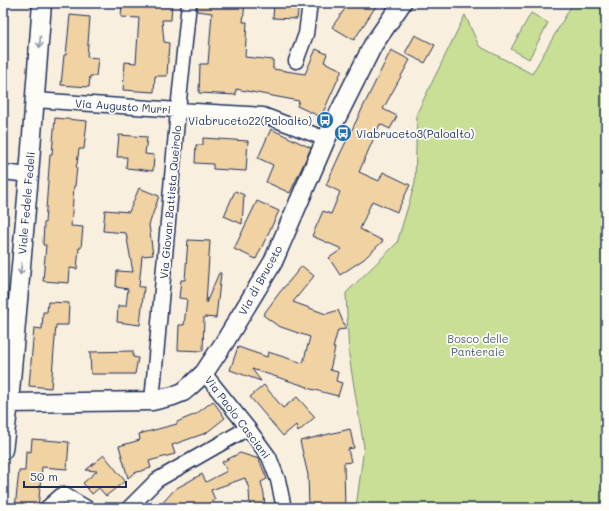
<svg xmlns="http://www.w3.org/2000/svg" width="609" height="511" font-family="Mali,sans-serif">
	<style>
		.green { fill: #c9df95; stroke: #72877a }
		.building { fill: #f1d2a3; stroke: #1b2f5e }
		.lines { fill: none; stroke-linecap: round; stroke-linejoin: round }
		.minor-casing { stroke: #1b2f5e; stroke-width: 17 }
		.major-casing { stroke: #1b2f5e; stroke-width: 21 }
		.minor { stroke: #fdfcf7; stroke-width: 14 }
		.major { stroke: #fdfcf7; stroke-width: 18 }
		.oneway { stroke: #8c96aa }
		.labels { text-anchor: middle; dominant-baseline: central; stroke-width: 3.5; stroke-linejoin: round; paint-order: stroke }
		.street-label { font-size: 11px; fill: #1b2f5e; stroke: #fdfcf7 }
		.poi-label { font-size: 11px; fill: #1b2f5e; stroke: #fdfcf7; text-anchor: end }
		.park-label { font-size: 11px; fill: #465b6c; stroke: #fdfcf7 }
	</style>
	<rect width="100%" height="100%" fill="#f9efde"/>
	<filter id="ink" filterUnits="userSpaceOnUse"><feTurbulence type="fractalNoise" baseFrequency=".025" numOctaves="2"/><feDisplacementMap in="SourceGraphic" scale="8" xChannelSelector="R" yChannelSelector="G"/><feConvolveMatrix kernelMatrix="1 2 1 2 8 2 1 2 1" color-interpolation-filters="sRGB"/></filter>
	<g filter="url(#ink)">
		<!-- green -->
		<path class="green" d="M573,3h33v505h-250l8,-61 -15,-91 -3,-63 51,-50 18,-60 2,-70 48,-98 14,31 53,28z
			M531,13l17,10 -19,36 -18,-10z"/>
		<!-- building -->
		<path class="building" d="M122,3h50l-1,17h-9l2,22 5,1 -2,33h-12l-1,16 -31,-2 2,-28 11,1 3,-45 -18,-1z
			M197,3h48l-2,19h4l-2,35 28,3v9l32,5 11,-25 11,5 -3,8 18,8 -21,47 -24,-11 2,-5 -63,-12v6l-37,-2 1,-29h8l4,-51 -15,-2z
			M274,3h25l-2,16 -24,-1z
			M349,3h29l-24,37 -22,-13z
			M70,15l20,2 -3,40 11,1 -2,18h-6l-1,11 -28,-2 3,-30h2z
			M415,35l20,10 -10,18 -20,-10z
			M391,50l19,10 -27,49 14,7 -7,13 -10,-5 -21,48 20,9 4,-9 27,13 -13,27 -25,-11 -12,28 23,12 -19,18 -24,16 -11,-17 13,-9 -30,-13 11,-25 8,3 9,-22 -14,-7 15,-33z
			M55,118l32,3 -3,28h-5l-2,15 -1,2 1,1 -2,19h-1l-3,40 12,1 -2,21h-2l-2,21 -7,-1 -1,15 -26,-2 3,-36h-3l1,-22h1l5,-69h2z
			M271,129l40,19 -21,45 -24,-11 7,-17 -15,-7z
			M119,135l28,2 -2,17 9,1 -1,16 -27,-3 1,-11h-10z
			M203,138l45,3 -2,30 -33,-2v-5l-18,-1 1,-18h7z
			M139,188l20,8 -10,29 4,30 -11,1 -3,31h5l-4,38 -23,-3 1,-16h8l2,-17 -12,-2 1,-16 16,1 -7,-39 -23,-2 2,-21 24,2z
			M235,191l9,4 -2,29 -18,-8z
			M257,201l22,10 -23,48 -22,-10z
			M188,240l22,1 -4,62 13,-30h2l-5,45 -12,-1 -1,34 -25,-1 1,-25h5l3,-26 -8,-1 2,-18h4z
			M302,266l12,10 -21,26 33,12 12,-4 8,19 -8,1 -5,18h2l-5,22 8,2 -2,9 6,2 -4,13 -31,-8 1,-1 -56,-18 9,12 -31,-11 8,-23 29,10 1,-5 35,11 7,-26 -32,-11 -15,-11 17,-23z
			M48,302l21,1 -1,22h-12l-5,63 -22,-2 5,-58 8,1 1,-17h4z
			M133,351v6l5,1 -3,16h-44l-1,-22z
			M264,385l19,23 14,-11 18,20 -17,15 -2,-7 -13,11 -33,-39z
			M213,401l12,17 -19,15 -34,12 3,9 -26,7 2,7 -17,5 -6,5 -9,-32 21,-6 -1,-6 38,-10v-2l19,-8z
			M350,429l4,19 -6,1 3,13 -7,1 1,45h-36l-1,-33 -8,-34z
			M32,439l37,3 -2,27 -25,-2 -4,41h-23l4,-37h6l1,-20 5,1z
			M240,453l19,6 8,20 -6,3 3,12 1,14h-15l-1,-19 -4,-11 -34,12 4,10 -15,8h-42l17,-19 27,-15 4,8 21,-11 -5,-9z
			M104,455l21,26 -19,15 -7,-8 -7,6 -9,-11 14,-12 -11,-1z"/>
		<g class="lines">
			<defs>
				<path id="minor" d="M296,61l10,-27 4,-31
					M35,100l143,10 85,5 63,24
					M3,172l26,3
					M204,373l44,55 21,29 9,23 6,28
					M152,401l26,-291 11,-107
					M47,508l16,-14 24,14
					M129,508l28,-28 91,-52"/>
				<path id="major" d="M9,403l143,-2 21,-5 10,-4 6,-5 15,-14 20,-30 49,-81 53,-123 47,-94 29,-42
					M3,450l6,-47 20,-228 13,-172"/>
			</defs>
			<!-- minor casing -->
			<use href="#minor" class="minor-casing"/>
			<!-- major casing -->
			<use href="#major" class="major-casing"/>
			<!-- minor -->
			<use href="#minor" class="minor"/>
			<!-- major -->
			<use href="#major" class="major"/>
		</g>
		<!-- one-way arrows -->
		<defs><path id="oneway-shaft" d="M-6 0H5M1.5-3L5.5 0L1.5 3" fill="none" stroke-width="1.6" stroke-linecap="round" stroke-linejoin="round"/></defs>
		<g class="oneway">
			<use href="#oneway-shaft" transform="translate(40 42) rotate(94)"/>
			<use href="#oneway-shaft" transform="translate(21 269) rotate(95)"/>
		</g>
	</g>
	<!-- icons -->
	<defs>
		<symbol id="bus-disc" viewBox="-11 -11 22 22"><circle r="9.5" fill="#1f6fb2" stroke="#fdfcf7"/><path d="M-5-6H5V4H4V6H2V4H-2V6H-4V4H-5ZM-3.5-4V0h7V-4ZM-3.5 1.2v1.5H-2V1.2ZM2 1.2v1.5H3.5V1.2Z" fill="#fff"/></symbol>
	</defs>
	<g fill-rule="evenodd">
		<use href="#bus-disc" x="315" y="110" width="20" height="20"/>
		<use href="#bus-disc" x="333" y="123" width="20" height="20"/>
	</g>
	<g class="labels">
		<!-- street labels -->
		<g class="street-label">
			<text transform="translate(123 106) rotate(4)">Via Augusto Murri</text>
			<text transform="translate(170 202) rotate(-85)">Via Giovan Battista Queirolo</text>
			<text transform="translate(26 203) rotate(-85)">Viale Fedele Fedeli</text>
			<text transform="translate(260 280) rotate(-61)">Via di Bruceto</text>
			<text transform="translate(238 417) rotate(53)">Via Paolo Casciani</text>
		</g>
		<!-- poi labels -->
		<g class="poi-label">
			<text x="312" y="120">Viabruceto22(Paloalto)</text>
			<text x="356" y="133" text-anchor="start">Viabruceto3(Paloalto)</text>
		</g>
		<!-- park labels -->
		<g class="park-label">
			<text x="478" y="338">Bosco delle<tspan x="478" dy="13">Panteraie</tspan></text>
		</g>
	</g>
	<!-- margin -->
	<rect width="609" height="511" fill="none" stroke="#fdfcf7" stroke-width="16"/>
	<rect x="8" y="8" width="593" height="495" fill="none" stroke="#1b2f5e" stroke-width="1.5" filter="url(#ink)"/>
	<!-- scale -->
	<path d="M24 481v6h102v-6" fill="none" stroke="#1b2f5e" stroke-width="2"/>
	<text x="30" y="481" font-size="12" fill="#1b2f5e" stroke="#fdfcf7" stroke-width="3" paint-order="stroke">50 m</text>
</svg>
